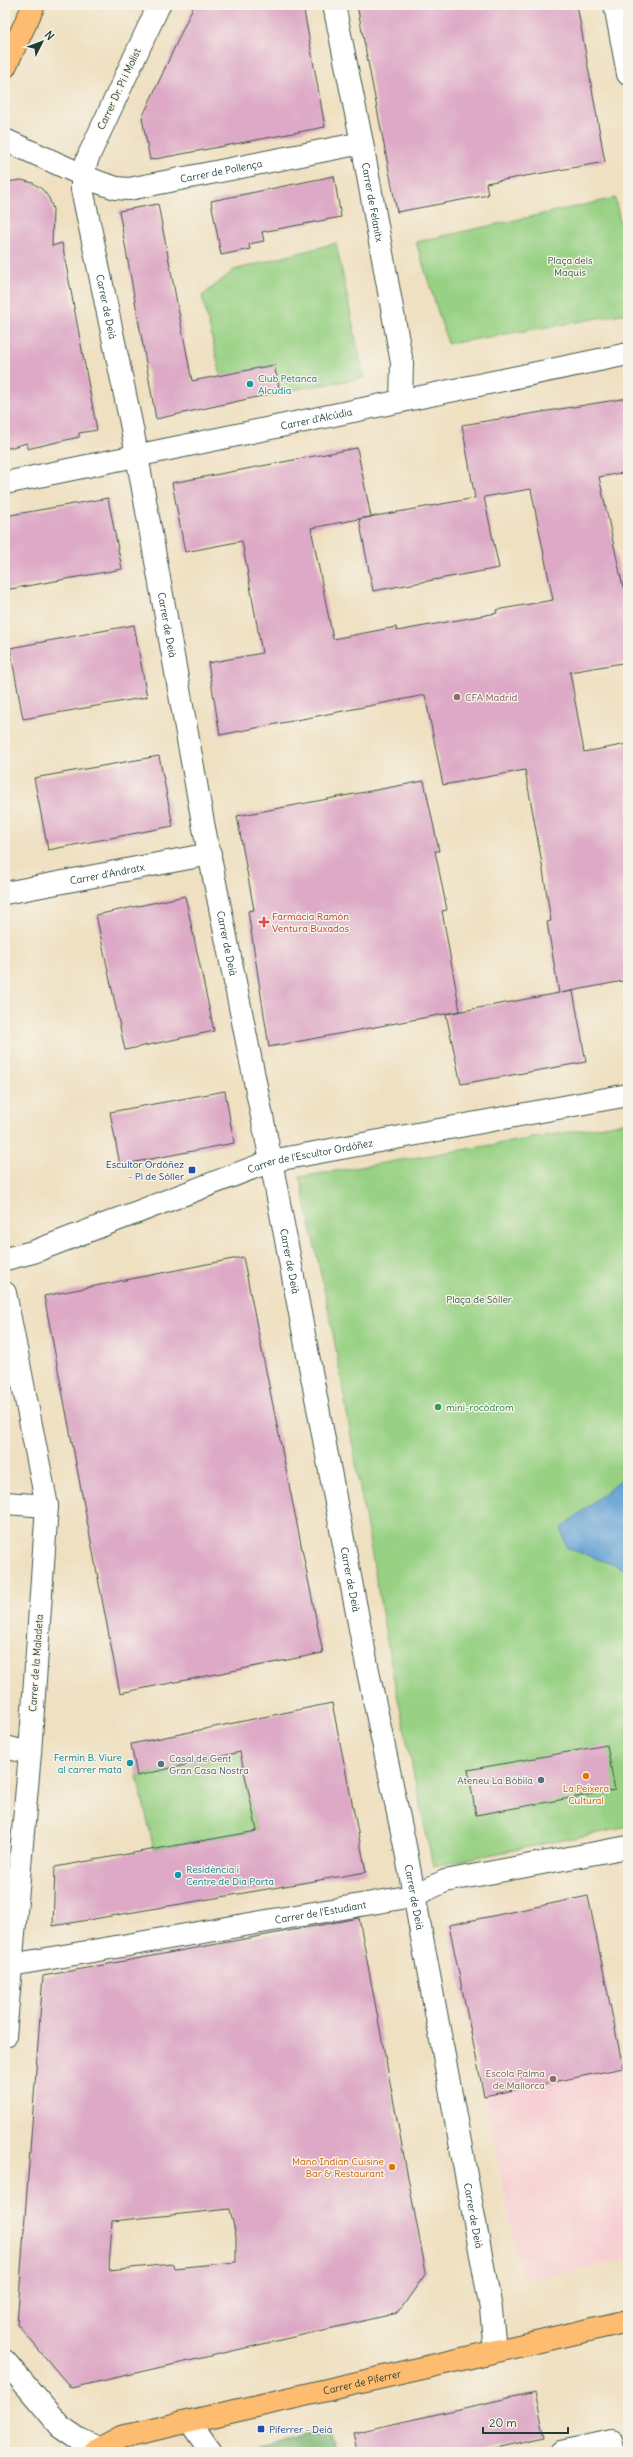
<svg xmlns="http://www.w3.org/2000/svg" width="633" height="2457" font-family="Delius,sans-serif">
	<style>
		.built { fill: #f7cfd3 }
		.green { fill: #98d184; stroke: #5c875c }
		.forest { fill: #7ab372; stroke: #4c7853 }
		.water { fill: #64a2d6; stroke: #427085 }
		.building { fill: #dda9c6; fill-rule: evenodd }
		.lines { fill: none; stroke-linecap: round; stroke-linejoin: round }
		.minor-casing { stroke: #3e5549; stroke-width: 24 }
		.major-casing { stroke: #3e5549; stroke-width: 24 }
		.minor { stroke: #fff; stroke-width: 22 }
		.major { stroke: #fdbc70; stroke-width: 22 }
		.culture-dot { fill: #0f9aa8; stroke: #f7f3e8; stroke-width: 1.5 }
		.education-dot { fill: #8d6e63; stroke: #f7f3e8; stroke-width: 1.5 }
		.health-dot { fill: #e0444e; stroke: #f7f3e8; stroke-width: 1.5 }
		.transit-dot { fill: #1a4fb4; stroke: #f7f3e8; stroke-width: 1.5 }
		.leisure-dot { fill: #2e9e5b; stroke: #f7f3e8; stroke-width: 1.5 }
		.service-dot { fill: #5c6f8a; stroke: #f7f3e8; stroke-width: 1.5 }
		.food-dot { fill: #e8710a; stroke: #f7f3e8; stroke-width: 1.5 }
		.labels { text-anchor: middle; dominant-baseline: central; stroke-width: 3; stroke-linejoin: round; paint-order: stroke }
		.street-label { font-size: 10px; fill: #1f3d34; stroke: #f7f3e8 }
		.park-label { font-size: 10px; fill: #375b44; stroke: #f7f3e8 }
		.culture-label { font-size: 10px; fill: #0d838f; stroke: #f7f3e8; text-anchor: start }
		.education-label { font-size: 10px; fill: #785e54; stroke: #f7f3e8; text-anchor: start }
		.health-label { font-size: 10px; fill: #be3a42; stroke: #f7f3e8; text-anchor: start }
		.transit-label { font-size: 10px; fill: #164399; stroke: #f7f3e8; text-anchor: end }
		.leisure-label { font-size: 10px; fill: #27864d; stroke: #f7f3e8; text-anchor: start }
		.service-label { font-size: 10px; fill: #4e5e75; stroke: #f7f3e8; text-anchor: start }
		.food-label { font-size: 10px; fill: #c56008; stroke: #f7f3e8 }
	</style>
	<rect width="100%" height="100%" fill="#f7f3e8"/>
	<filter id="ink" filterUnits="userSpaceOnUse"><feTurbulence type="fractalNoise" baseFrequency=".025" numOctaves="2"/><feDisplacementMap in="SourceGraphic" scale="8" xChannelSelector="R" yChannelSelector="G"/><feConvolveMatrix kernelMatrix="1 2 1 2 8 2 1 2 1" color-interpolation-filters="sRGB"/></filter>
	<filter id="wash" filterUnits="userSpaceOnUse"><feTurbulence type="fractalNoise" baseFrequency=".012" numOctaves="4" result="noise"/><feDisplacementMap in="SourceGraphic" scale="16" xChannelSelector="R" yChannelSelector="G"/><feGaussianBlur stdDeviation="0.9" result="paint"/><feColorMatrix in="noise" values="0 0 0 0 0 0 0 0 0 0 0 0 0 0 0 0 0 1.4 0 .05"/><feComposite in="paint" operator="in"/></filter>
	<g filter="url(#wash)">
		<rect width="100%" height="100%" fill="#efe0c1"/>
		<!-- built -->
		<path class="built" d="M588,1896l40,194v169l-105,21 -74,-355z"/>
		<!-- green -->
		<path class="green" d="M615,198l13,63v52l-180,31 -32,-102z
			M336,243l28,135 -84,14 -6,-27 -53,11 -19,-80 32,-26z
			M628,1122v705l-195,39 -41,-196 -61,-348 -31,-145z
			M240,1752l17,79 -103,18 -17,-73z"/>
		<!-- forest -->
		<path class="forest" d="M329,2429l6,23h-93l-2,-2z"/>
		<!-- water -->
		<path class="water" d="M628,1474v96l-61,-22 -6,-20z"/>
		<g id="blocks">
			<!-- building -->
			<path class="building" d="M194,5h109l22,122 -175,33 -8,-42z
				M357,5h220l28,157 -119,21 2,12 -91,17z
				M334,176l7,41 -79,15 2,9 -15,3 1,5 -29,6 -10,-54z
				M22,180l11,3 9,6 7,9 4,11 -1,37 10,-3 35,187 -18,3v4l-52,12v-6l-22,6v-267z
				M158,204l34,177 82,-16 6,27 -124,27 -37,-208z
				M628,398v74l-29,5 24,110 5,-1v76l-58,10 14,80 44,-8v236l-67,13 12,-2 13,71 -125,22 -15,-70 113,-21 -12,-71 4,-1 -10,-63 -16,-88 -82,15 -18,-90 -205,40 -12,-72 54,-10 -20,-112 -57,11 -13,-69 185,-35 14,69 -12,2 116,-21 -13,-73zM531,489l22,111 -57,10 1,3 -100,18 -1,-4 -63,12 -22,-111 48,-9 14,72 126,-23 -15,-71z
				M108,498l14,71 -117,21v-74z
				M134,625l13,72 -124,22 -13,-71z
				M159,756l14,70 -125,24 -14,-72z
				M424,781l15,70h-4l12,59 -5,1 18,100 -191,36 -21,-136 6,-1 -17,-94z
				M185,896l29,135 -89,19 -29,-135z
				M225,1091l9,52 -114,22 -10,-53z
				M243,1257l80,396 -203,40 -76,-397z
				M332,1703l34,169 -313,54 2,-59 202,-36 -17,-79 -103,24 -6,-32z
				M607,1745l8,45 -139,25 -8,-45z
				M588,1896l35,172 -139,28 -35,-171z
				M359,1918l67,355 -28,40 -327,75 -54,-64 26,-348zM230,2209l6,27v26l-62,6 -1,-4 -64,6 3,-49z
				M535,2392l10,45 -68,15h-120l-4,-19z"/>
		</g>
	</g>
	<g filter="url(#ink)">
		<use href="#blocks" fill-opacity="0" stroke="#3e5549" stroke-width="1"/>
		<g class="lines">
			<defs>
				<g id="minor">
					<path id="s1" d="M159,5l-70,150 -7,19v15l50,239 72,400 67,333 98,515 36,170 86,463 4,41"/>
					<path id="s2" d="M334,5l28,138 40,220 -1,38"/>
					<path d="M615,5l13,69"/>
					<path id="s3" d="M5,140l93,42 18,6 13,1 233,-46"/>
					<path id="s4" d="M5,483l623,-129"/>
					<path id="s5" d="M5,893l205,-39"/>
					<path id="s6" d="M5,1259l28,-7 238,-91 357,-66"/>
					<path d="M5,1293l42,213 -17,247 -25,283"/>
					<path d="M5,1503l42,3"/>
					<path d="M5,1747l25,6"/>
					<path id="s7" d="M5,1966l408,-70 32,-15 183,-34"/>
					<path d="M5,2361l55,65 19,13 19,9"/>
					<path d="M190,2422l21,30"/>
					<path d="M561,2452l50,-11 3,11"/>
				</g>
				<g id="major">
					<path d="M5,67l29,-62"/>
					<path id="s8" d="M93,2452l28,-15 507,-116"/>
				</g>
			</defs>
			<!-- minor casing -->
			<use href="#minor" class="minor-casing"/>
			<!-- major casing -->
			<use href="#major" class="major-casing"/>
			<!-- minor -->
			<use href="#minor" class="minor"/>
			<!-- major -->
			<use href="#major" class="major"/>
		</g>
	</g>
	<!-- markers -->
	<g class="culture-dot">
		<circle cx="250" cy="384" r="4"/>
		<circle cx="130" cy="1763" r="4"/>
		<circle cx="178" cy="1875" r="4"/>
	</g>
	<g class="education-dot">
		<circle cx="457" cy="697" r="4"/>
		<circle cx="553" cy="2079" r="4"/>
	</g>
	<path class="health-dot" d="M262 916h4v4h4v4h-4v4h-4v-4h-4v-4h4z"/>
	<g class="transit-dot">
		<rect x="188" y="1166" width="8" height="8" rx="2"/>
		<rect x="257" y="2425" width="8" height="8" rx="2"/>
	</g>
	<circle class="leisure-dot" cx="438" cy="1407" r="4"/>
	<g class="service-dot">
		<circle cx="161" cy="1764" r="4"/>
		<circle cx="541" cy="1780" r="4"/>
	</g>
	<g class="food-dot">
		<circle cx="586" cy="1776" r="4"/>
		<circle cx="392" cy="2167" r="4"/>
	</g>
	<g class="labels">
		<!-- street labels -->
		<g class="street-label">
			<text transform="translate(119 89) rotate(-65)">Carrer Dr. Pi i Molist</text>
			<text stroke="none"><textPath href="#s3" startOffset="228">Carrer de Pollença</textPath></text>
			<text stroke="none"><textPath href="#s2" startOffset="201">Carrer de Felanitx</textPath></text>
			<text stroke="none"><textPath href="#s1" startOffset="321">Carrer de Deià</textPath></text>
			<text stroke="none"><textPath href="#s4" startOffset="318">Carrer d'Alcúdia</textPath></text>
			<text stroke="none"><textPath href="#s1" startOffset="645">Carrer de Deià</textPath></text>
			<text stroke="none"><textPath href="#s5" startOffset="104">Carrer d'Andratx</textPath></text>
			<text stroke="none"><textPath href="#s1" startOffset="969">Carrer de Deià</textPath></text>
			<text stroke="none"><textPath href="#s6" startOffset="323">Carrer de l'Escultor Ordóñez</textPath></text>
			<text stroke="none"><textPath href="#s1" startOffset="1293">Carrer de Deià</textPath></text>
			<text stroke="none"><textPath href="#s1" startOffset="1617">Carrer de Deià</textPath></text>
			<text transform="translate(36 1663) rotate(-86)">Carrer de la Maladeta</text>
			<text stroke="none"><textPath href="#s1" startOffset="1941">Carrer de Deià</textPath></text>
			<text stroke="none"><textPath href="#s7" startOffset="320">Carrer de l'Estudiant</textPath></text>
			<text stroke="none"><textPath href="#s1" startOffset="2265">Carrer de Deià</textPath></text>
			<text stroke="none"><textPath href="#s8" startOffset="279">Carrer de Piferrer</textPath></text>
		</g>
		<!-- park labels -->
		<g class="park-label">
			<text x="570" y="260">Plaça dels<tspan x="570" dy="12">Maquis</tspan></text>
			<text x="479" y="1299">Plaça de Sóller</text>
		</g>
		<!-- culture labels -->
		<g class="culture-label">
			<text x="258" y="378">Club Petanca<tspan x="258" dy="12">Alcúdia</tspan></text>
			<text x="122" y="1757" text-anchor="end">Fermín B. Viure<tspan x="122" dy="12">al carrer mata</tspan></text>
			<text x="186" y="1869">Residència i<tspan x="186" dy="12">Centre de Dia Porta</tspan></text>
		</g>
		<!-- education labels -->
		<g class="education-label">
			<text x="465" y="697">CFA Madrid</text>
			<text x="545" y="2073" text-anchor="end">Escola Palma<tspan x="545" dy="12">de Mallorca</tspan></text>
		</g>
		<!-- health labels -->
		<g class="health-label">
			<text x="272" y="916">Farmàcia Ramón<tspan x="272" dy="12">Ventura Buxados</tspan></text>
		</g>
		<!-- transit labels -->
		<g class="transit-label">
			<text x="184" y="1164">Escultor Ordóñez<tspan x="184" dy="12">- Pl de Sóller</tspan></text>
			<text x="269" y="2429" text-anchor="start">Piferrer - Deià</text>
		</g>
		<!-- leisure labels -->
		<g class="leisure-label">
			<text x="446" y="1407">mini-rocòdrom</text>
		</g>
		<!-- service labels -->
		<g class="service-label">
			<text x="169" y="1758">Casal de Gent<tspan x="169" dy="12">Gran Casa Nostra</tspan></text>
			<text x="533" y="1780" text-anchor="end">Ateneu La Bòbila</text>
		</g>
		<!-- food labels -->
		<g class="food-label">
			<text x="586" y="1788">La Peixera<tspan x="586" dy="12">Cultural</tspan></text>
			<text x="384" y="2161" text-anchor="end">Mano Indian Cuisine<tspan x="384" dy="12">Bar &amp; Restaurant</tspan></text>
		</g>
	</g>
	<!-- margin -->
	<rect width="633" height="2457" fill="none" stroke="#f7f3e8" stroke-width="20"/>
	<!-- north arrow -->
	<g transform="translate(42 42) rotate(48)" stroke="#f7f3e8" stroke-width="3" paint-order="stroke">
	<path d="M0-3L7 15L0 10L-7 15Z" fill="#1f3d34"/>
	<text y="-6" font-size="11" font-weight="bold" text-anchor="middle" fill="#1f3d34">N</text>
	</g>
	<!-- scale -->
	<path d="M483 2427v6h85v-6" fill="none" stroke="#1f3d34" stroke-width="2"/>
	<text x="489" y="2427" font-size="12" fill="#1f3d34" stroke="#f7f3e8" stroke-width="3" paint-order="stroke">20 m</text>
</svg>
